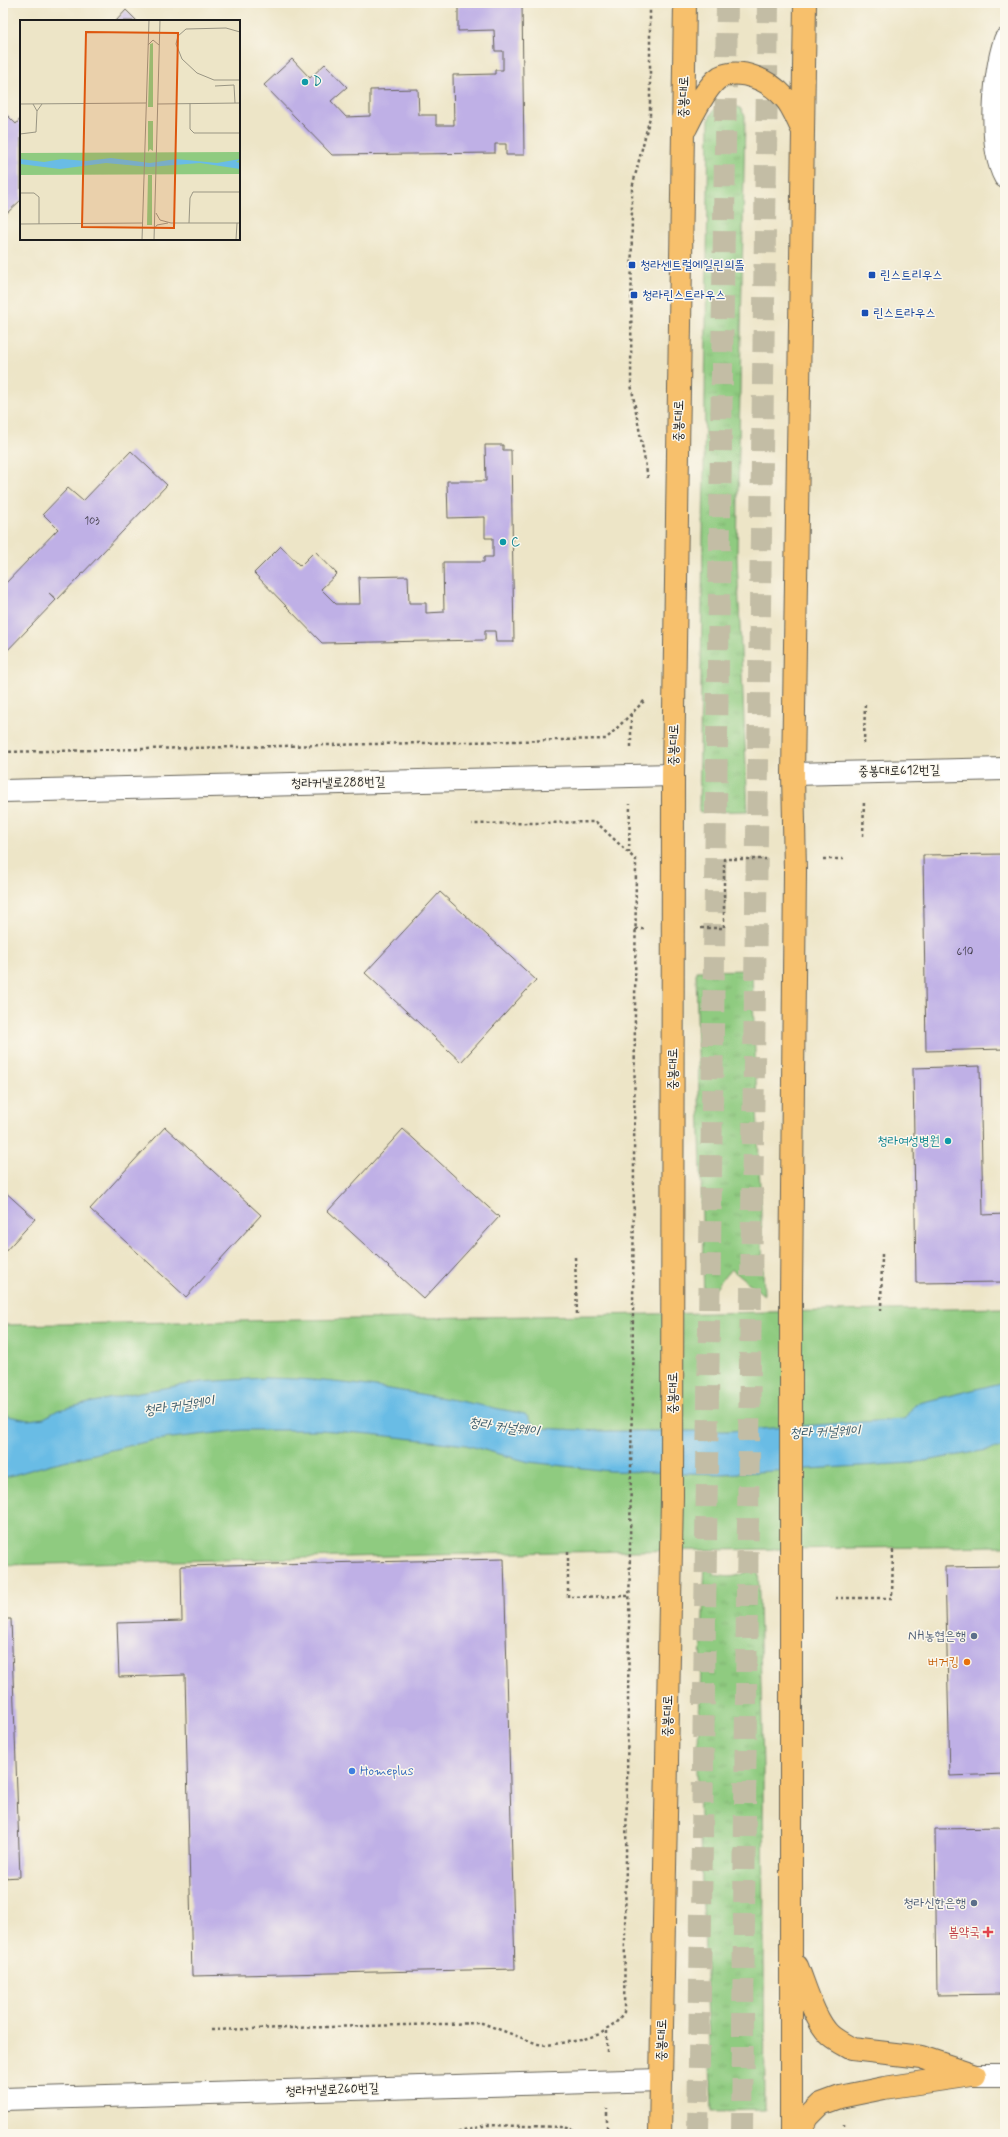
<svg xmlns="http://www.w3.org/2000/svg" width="1008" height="2137" font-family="Mynerve,'Poor Story',sans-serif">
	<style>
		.grass { fill: url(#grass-tufts); stroke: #56744e }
		.park { fill: #8fcb80; stroke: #56744e }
		.water { fill: #69bce5; stroke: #426c80 }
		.building { fill: #bfb0e6 }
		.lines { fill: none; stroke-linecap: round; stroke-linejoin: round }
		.major-tunnel { stroke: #c3bda5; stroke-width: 22; stroke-dasharray: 22 11; stroke-linecap: butt }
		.minor-casing { stroke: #656258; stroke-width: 24 }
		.major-casing { stroke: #656258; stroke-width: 24 }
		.path { stroke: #656258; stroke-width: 2.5; stroke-dasharray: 3 3; stroke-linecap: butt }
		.minor { stroke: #fff; stroke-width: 22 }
		.major { stroke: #f7c06c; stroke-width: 22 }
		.culture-dot { fill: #0f9aa8; stroke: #fbf7ec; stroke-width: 1.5 }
		.transit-dot { fill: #1a4fb4; stroke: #fbf7ec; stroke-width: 1.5 }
		.service-dot { fill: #5c6f8a; stroke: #fbf7ec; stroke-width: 1.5 }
		.food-dot { fill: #e8710a; stroke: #fbf7ec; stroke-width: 1.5 }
		.shop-dot { fill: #3f7fe0; stroke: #fbf7ec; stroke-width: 1.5 }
		.health-dot { fill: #e0444e; stroke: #fbf7ec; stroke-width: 1.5 }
		.labels { text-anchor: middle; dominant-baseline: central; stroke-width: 3; stroke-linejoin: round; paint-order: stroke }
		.number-label { font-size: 11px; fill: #45414e }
		.culture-label { font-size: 13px; fill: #0d838f; stroke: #fbf7ec; text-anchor: start }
		.street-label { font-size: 13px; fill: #1c1c1c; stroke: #fbf7ec }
		.transit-label { font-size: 13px; fill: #164399; stroke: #fbf7ec; text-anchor: start }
		.service-label { font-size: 13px; fill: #4e5e75; stroke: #fbf7ec; text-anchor: end }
		.food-label { font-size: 13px; fill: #c56008; stroke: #fbf7ec; text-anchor: end }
		.shop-label { font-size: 13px; fill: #366cbe; stroke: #fbf7ec; text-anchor: start }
		.health-label { font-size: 13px; fill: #be3a42; stroke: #fbf7ec; text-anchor: end }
		.water-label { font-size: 14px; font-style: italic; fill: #3b5c6c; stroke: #fbf7ec }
		.inset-road { fill: none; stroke: #999583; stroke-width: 1 }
		.view { fill: #de560d; fill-opacity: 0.15; stroke: #de560d; stroke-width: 2 }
		.inset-edge { fill: none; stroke: #1c1c1c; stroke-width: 2 }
	</style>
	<defs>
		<pattern id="grass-tufts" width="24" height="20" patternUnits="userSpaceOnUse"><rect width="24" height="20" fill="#8fcb80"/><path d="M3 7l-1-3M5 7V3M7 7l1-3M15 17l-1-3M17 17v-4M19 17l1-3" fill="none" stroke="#7bae6e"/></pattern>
	</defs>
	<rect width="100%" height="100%" fill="#fbf7ec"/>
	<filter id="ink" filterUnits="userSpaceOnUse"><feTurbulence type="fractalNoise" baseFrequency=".025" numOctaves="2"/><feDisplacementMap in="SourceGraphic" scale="8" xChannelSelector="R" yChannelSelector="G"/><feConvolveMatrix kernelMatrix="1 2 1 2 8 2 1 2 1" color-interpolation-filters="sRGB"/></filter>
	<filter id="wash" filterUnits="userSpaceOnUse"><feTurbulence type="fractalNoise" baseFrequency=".012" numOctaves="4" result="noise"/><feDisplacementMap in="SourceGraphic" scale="16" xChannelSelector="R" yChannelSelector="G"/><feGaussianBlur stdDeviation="0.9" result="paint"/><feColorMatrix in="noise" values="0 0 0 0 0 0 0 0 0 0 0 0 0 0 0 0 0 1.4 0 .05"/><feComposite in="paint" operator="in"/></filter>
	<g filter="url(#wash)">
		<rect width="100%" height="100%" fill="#ede5c7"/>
		<!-- grass -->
		<path class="grass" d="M729,103l11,5 5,8 -8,441 11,254 -49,1 10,-693c4,-11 8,-14 20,-16z
			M752,970l12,325 -33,-26 -27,32 -8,-330z
			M758,1553l5,216 2,341 -53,1 -15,-341 8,-209 11,14c12,3 26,3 35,-8 3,-4 3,-10 7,-14z"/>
		<!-- park -->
		<path class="park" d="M1005,1308v238l-446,6 -556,13v-240z"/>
		<!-- water -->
		<path class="water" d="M265,1378c88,1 174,19 260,36l12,14 66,3h126l175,-12 11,-15 90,-22v65l-92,16 -191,11 -113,-3 -80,-9 -63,-17 -96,-11 -50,-4h-77l-89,10 -103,24 -48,14v-63l25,5 16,-2 14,-8 81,-18 62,-10z"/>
		<g id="blocks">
			<!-- building -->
			<path class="building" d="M458,3h64l2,152h-18v-11h-11v9l-163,2 -68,-70 28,-26 18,19 15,-14 22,23 -16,14 15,16 24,-1v-26l48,-1 1,26h17v10h18l-1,-50 42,-1v-4h8v-19h-8l-1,-21 -36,1z
				M126,10l11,11h-21z
				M3,111l13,13 5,-6v82l-14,13 -4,-4z
				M485,445h18v5h8l3,192h-18l-1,-11h-10v9l-163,3 -68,-70 27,-27 19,20 15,-15 22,23 -16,15 15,15h24l-1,-27 49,-1 1,27h17v10l18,-1 -1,-50h41v-5h9v-19h-8v-21l-37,1 -1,-37h39z
				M131,451l36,34 -110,115 -8,-7 7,7 -53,55v-69l55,-57 -15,-15 25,-26 15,13z
				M1005,854v195l-79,2 -3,-196z
				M440,892l96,88 -75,82 -96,-89z
				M980,1066l3,149 22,-1v68l-89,1 -3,-215z
				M165,1127l96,88 -75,82 -96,-88z
				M403,1129l96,88 -75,82 -96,-88z
				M3,1190l32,29 -32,35z
				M504,1559l11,410 -323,7 -7,-301 -66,2 -2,-54 65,-2 -1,-55z
				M1005,1566v208l-55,2 -5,-209z
				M3,1619h8l9,258 -17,1z
				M1005,1828v166l-68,1 -2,-166z"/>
		</g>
	</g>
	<g filter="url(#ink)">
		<use href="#blocks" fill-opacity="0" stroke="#656258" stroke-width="1"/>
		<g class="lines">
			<!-- major-tunnel -->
			<path class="major-tunnel" d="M698,2134l29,-2131
				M742,2134l5,-540 21,-1591"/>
			<defs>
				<path id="minor" d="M1005,40c-11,33 -17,106 0,137
					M793,774l212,-5
					M3,791l670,-16
					M975,2075h30
					M3,2099l658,-19"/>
				<path id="major" d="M686,128c7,-14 21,-43 34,-51 21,-10 50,4 64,20 8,8 13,22 18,32
					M797,1966c8,20 18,56 34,70 6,5 14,9 21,13l69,8 54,18
					M660,2134l12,-638 1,-721 12,-772
					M791,2134v-839l4,-424 -2,-97 12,-771
					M800,2134l8,-17 13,-13 19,-7 44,-9 88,-13"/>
			</defs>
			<!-- minor casing -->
			<use href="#minor" class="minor-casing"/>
			<!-- major casing -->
			<use href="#major" class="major-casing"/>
			<!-- path -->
			<path class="path" d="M648,478l-17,-94 1,-196 18,-71v-114
				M864,744l1,-42
				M631,747v-33
				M3,752l603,-13 40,-40
				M863,836l1,-35
				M629,853l1,-49
				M823,859h23
				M701,928h23v-69h42
				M635,929h9
				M575,1257l2,57
				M881,1311l1,-57
				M568,1552v45l61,-1
				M835,1598h57l1,-50
				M211,2030l271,-7 56,21 9,1 34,-5 19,-6 15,-10 9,-12 9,-699 3,-453 -40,-38 -124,2
				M607,2031v23
				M844,2132v-7
				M452,2134l35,-9 75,2 30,7
				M607,2134v-25"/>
			<!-- minor -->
			<use href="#minor" class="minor"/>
			<!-- major -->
			<use href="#major" class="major"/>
		</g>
	</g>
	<!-- markers -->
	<g class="culture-dot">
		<circle cx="305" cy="82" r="4"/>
		<circle cx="503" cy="542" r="4"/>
		<circle cx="948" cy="1141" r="4"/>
	</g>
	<g class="transit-dot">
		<rect x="628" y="261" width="8" height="8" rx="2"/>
		<rect x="868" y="271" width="8" height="8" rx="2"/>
		<rect x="630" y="291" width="8" height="8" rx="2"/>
		<rect x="861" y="309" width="8" height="8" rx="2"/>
	</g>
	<g class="service-dot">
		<circle cx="974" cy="1636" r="4"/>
		<circle cx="974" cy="1903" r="4"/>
	</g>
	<circle class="food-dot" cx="967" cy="1662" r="4"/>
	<circle class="shop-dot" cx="352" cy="1771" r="4"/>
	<path class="health-dot" d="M986 1926h4v4h4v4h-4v4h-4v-4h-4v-4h4z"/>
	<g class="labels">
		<!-- number labels -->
		<g class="number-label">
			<text x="92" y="521">103</text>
			<text x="965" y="952">610</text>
		</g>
		<!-- culture labels -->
		<g class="culture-label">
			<text x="313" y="82">D</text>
			<text x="511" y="542">C</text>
			<text x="940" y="1141" text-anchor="end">청라여성병원</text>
		</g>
		<!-- street labels -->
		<g class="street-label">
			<text transform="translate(684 97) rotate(-89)">중봉대로</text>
			<text transform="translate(679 421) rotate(-89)">중봉대로</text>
			<text transform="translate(674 745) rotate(-89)">중봉대로</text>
			<text transform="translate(899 771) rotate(-1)">중봉대로612번길</text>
			<text transform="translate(338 783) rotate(-1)">청라커낼로288번길</text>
			<text transform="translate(673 1069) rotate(-90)">중봉대로</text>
			<text transform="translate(673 1393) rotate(-90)">중봉대로</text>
			<text transform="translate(668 1716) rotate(-89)">중봉대로</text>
			<text transform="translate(662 2040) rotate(-89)">중봉대로</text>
			<text transform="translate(332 2090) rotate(-2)">청라커낼로260번길</text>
		</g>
		<!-- transit labels -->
		<g class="transit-label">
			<text x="640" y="265">청라센트럴에일린의뜰</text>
			<text x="880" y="275">린스트리우스</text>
			<text x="642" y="295">청라린스트라우스</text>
			<text x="873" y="313">린스트라우스</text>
		</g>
		<!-- service labels -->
		<g class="service-label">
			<text x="966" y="1636">NH농협은행</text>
			<text x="966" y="1903">청라신한은행</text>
		</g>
		<!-- food labels -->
		<g class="food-label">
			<text x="959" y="1662">버거킹</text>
		</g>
		<!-- shop labels -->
		<g class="shop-label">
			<text x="360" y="1771">Homeplus</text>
		</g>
		<!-- health labels -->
		<g class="health-label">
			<text x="980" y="1932">봄약국</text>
		</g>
		<!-- water labels -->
		<g class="water-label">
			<text transform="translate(179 1406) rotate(-8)">청라 커널웨이</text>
			<text transform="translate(504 1427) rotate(8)">청라 커널웨이</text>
			<text transform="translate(825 1432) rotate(-2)">청라 커널웨이</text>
		</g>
	</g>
	<!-- overview -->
	<g transform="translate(20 20)">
		<rect width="220" height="220" fill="#ede5c7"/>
		<path d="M133,23v64h-5l2,-63zM128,101h5v30l-3,-2 -2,3zM128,155h4v50h-5z" fill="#8fcb80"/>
		<path d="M220,132v22l-220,1v-22z" fill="#8fcb80"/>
		<path d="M91,138l39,5 26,-4 41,4 23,-4 -4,3 4,1v6l-40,-6 -51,4 -43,-4 -46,6 -40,-5v-5l24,3 18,-3 24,2z" fill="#69bce5"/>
		<path class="inset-road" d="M220,12l-14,-4 -40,1 -8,7 -2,8 6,15 15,14 17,7h26M128,25l5,-5 6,5M195,66l19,-1 1,18M170,83v26l4,4h46M0,84l126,-1M13,84l4,7 5,-7M137,84l83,-1M0,114l16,-2 1,-21M0,173h14l5,4v27M136,193l4,7 11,3M151,203h69M169,203l1,-25 3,-6h47M0,204l123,-1M134,209l3,-4 11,-2M122,220l7,-220M134,220l6,-220M216,220l1,-17"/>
		<path class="view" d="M66,12l92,1 -4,195 -92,-1z"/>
		<rect width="220" height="220" class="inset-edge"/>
	</g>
	<!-- margin -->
	<rect width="1008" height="2137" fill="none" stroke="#fbf7ec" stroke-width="16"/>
</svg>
